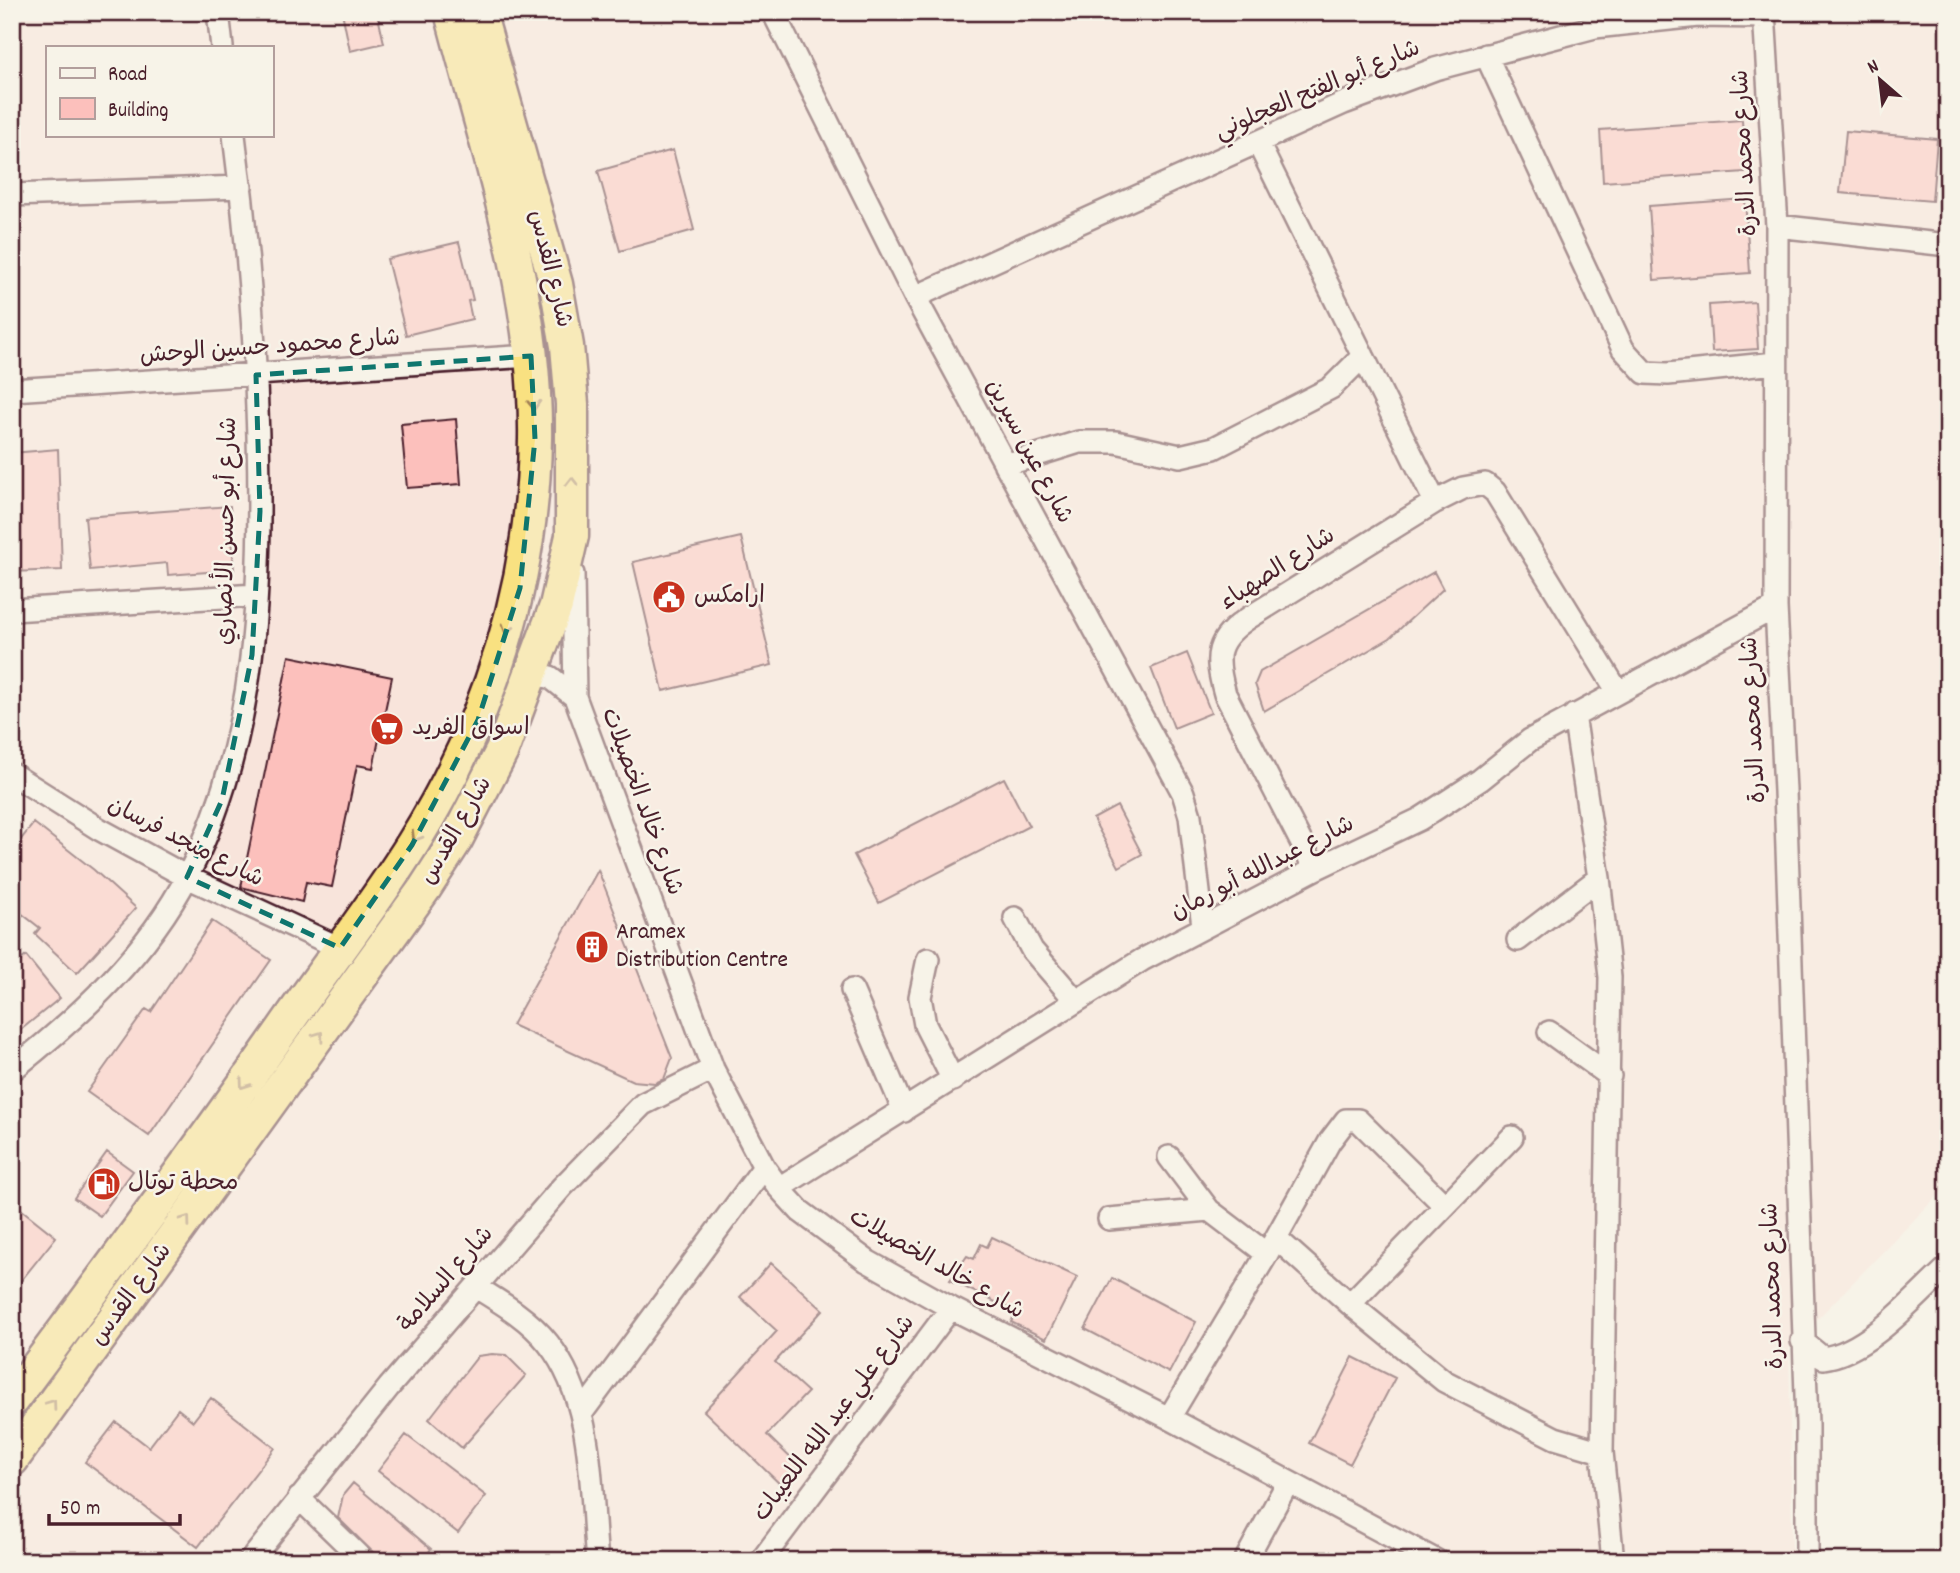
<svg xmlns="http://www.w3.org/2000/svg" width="1960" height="1573" font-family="Dekko,'Playpen Sans Arabic',sans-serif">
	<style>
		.built { fill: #f8e4db; fill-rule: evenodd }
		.building { fill: #fcc0bc; stroke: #4a1f2b; stroke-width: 2 }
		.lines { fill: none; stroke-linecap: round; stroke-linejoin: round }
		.minor-casing { stroke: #4a1f2b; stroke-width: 26 }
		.highway-casing { stroke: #4a1f2b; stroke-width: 37 }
		.minor { stroke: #f7f3e8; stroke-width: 21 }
		.highway { stroke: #f9e181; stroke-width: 32 }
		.oneway { stroke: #a28056 }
		.marked { fill: none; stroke: #0f766e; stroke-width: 5; stroke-dasharray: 14 9; stroke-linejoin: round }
		.labels { text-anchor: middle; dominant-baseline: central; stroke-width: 5; stroke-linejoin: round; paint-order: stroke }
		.street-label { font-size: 24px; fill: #4a1f2b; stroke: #f7f3e8 }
		.poi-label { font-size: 24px; fill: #4a1f2b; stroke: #f7f3e8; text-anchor: start }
	</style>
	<rect width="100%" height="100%" fill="#f7f3e8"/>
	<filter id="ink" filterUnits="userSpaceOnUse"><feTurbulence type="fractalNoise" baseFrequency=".0143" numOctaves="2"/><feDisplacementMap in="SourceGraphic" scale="14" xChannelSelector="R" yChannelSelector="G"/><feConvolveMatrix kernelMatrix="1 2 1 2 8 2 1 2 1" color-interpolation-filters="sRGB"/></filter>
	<g filter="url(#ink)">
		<!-- built -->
		<path class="built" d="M12,12h1936v1173l-159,163 3,213h-1780zM47,47h224v88h-224z"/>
		<!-- building -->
		<path class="building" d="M342,12h35l7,31 -34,8z
			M1742,120l3,52 -142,10 -3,-52z
			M1846,131l91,8 -5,62 -92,-8z
			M673,150l21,80 -74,21 -22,-80z
			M1745,199l5,74 -96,7 -5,-74z
			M459,242l14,58 -5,1 4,18 -66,16 -19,-76z
			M1755,302l3,47 -46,3 -3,-47z
			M456,419l5,65 -54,4 -6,-64z
			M58,449l4,121 -50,2v-119z
			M230,506l4,64 -66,5 -1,-12 -77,7 -5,-53z
			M741,537l31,128 -109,26 -30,-129z
			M1434,572l9,17 -53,49 -126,73 -9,-27 5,-12z
			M1187,653l24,60 -37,15 -23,-60z
			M289,656l103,21 -19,91 -16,-3 -25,122 -26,-5 -4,20 -61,-15z
			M1004,778l25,48 -150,77 -25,-48z
			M1117,806l25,48 -23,13 -26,-48z
			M34,823l60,47 42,38 -59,65 -42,-39 5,-6 -28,-22v-68l6,5z
			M598,870l74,188 -8,21 -9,4 -22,-2 -121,-56z
			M212,921l59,39 -122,176 -62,-44 59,-83 5,3z
			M26,956l34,42 -48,39v-70z
			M107,1152l26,19 -33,45 -26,-18z
			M12,1202l44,35 -44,55z
			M992,1237l85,40 -31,62 -35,-17 5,-10 -66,-32 17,-24 7,3 7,-15 6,3z
			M771,1263l52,47 -48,52 33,30 -41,43 35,34 -18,19 -80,-77 73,-80 -37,-34z
			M1112,1278l84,44 -27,51 -84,-44z
			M492,1354l14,1 20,20 -64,73 -33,-29 49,-63z
			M1353,1357l42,21 -45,86 -41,-21z
			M211,1398l64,50 -77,99 -113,-85 31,-40 33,25 29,-38 15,12z
			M406,1435l80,61 -28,37 -80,-62z
			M353,1483l78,66 -9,12h-40l-44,-43 5,-23z"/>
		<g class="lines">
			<defs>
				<path id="minor" d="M218,12l4,35
					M773,12l142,285 268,496 7,23 13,110
					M1764,12l13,214 -1,381 9,184 22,633v137
					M1486,55l137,294 22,24 23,1 108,-11
					M1258,143l177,359
					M12,195l229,-8
					M1777,226l171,19
					M915,297l429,-194 91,-34 160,-42 103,-11 67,1
					M12,390l519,-34
					M1005,465l74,-23h37l64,14 34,-8 117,-60 32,-32
					M573,574l2,123 138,372 51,98 15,21 21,23 67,50 84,47 218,110 268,143
					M12,610l244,-15
					M533,675l17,2 25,20
					M1574,715l25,163 11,99 -8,475 11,109
					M12,774l87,55 88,48 153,71
					M1315,869l-90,-175c-11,-39 -10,-54 25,-77l185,-115 28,-14 22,-4 10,8 123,200
					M1015,918l17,32 44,51
					M1518,940l81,-62
					M928,959l-8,38 5,28 28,55
					M852,990l52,121
					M1549,1032l61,44
					M12,1070c68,-54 136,-117 176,-195 70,-136 74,-290 70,-439 -3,-101 -11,-202 -24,-301
					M1512,1137l-162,167 94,77 111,57 47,14
					M1169,1157l40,53 58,44
					M779,1188l363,-228 173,-91 105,-50 60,-39 50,-40 246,-133
					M1109,1219l100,-9
					M1276,1238l74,66
					M476,1287c26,16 53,32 72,56 47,59 42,147 49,218
					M1802,1341l21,17c45,-5 92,-61 125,-91
					M581,1414l183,-247
					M1169,1418l98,-164 63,-113 16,-21h12l87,86
					M299,1498l65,63
					M250,1561l139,-174 173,-200 81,-83 70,-35
					M761,1561l190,-253
					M1245,1561l43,-79"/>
				<path id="highway" d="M12,1400c92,-123 183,-246 271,-371 43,-62 90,-122 130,-186 76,-122 120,-260 122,-404 2,-146 -48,-287 -84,-427
					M12,1460l413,-572 31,-48 46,-89 54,-145 16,-70v-132l-5,-58 -11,-62 -77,-272"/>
			</defs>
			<!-- minor casing -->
			<use href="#minor" class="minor-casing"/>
			<!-- highway casing -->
			<use href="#highway" class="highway-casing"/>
			<!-- minor -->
			<use href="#minor" class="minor"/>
			<!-- highway -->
			<use href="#highway" class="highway"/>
		</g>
		<!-- one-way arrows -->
		<defs><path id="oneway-chevron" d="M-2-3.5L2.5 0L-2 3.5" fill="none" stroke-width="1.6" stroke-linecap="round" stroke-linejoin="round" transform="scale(1.75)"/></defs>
		<g class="oneway">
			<use href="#oneway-chevron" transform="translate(534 405) rotate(88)"/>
			<use href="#oneway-chevron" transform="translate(572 482) rotate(-90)"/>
			<use href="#oneway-chevron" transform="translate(507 629) rotate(107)"/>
			<use href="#oneway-chevron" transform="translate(416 837) rotate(121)"/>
			<use href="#oneway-chevron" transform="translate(319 1036) rotate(-54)"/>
			<use href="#oneway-chevron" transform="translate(244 1084) rotate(125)"/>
			<use href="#oneway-chevron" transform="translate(186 1220) rotate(-54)"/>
			<use href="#oneway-chevron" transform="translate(52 1404) rotate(-54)"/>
		</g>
	</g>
	<!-- marked area -->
	<path d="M0 0H1960V1573H0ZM531,356l4,83 -15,149 -42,132 -66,125 -72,103 -153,-71 35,-77 30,-145 8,-144 -4,-136z" fill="#f7f3e8" fill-opacity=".55" fill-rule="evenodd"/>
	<path class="marked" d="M531,356l4,83 -15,149 -42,132 -66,125 -72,103 -153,-71 35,-77 30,-145 8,-144 -4,-136z"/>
	<!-- icons -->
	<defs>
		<symbol id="civic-disc" viewBox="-11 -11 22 22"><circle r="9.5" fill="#c8321e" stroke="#f7f3e8"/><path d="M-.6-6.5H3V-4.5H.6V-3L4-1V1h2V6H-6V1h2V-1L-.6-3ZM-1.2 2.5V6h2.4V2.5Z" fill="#fff"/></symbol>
		<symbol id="supermarket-disc" viewBox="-11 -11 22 22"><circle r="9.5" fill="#c8321e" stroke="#f7f3e8"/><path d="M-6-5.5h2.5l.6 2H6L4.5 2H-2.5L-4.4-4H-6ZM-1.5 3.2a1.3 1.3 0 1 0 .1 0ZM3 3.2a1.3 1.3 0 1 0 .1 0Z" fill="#fff"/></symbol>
		<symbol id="building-disc" viewBox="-11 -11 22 22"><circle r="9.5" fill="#c8321e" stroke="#f7f3e8"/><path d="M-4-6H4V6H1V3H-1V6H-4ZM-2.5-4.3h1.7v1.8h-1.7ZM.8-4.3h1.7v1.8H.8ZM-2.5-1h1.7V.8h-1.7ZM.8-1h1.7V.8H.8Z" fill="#fff"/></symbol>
		<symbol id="fuel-disc" viewBox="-11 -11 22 22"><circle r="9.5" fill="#c8321e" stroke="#f7f3e8"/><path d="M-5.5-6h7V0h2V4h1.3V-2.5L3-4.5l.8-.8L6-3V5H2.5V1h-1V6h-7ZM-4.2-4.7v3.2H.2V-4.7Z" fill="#fff"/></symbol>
	</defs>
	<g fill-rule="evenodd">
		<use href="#civic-disc" x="650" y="578" width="38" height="38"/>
		<use href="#supermarket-disc" x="368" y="710" width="38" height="38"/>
		<use href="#building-disc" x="573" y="928" width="38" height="38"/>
		<use href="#fuel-disc" x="85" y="1165" width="38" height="38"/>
	</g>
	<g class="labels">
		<!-- street labels -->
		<g class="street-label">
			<text transform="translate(1318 91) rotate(-23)">شارع أبو الفتح العجلوني</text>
			<text transform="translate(1746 153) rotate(-93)">شارع محمد الدرة</text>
			<text transform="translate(549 269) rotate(76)">شارع القدس</text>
			<text transform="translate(270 348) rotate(-4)">شارع محمود حسين الوحش</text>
			<text transform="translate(1028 452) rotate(62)">شارع عين سيرين</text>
			<text transform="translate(228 531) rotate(-89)">شارع أبو حسن الأنصاري</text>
			<text transform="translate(1278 570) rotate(-33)">شارع الصهباء</text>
			<text transform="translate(1755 720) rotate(-93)">شارع محمد الدرة</text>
			<text transform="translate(641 802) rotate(70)">شارع خالد الخصيلات</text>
			<text transform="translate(457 831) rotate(-60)">شارع القدس</text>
			<text transform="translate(185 843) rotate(27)">شارع منجد فرسان</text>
			<text transform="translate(1263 869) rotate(-27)">شارع عبدالله أبو رمان</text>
			<text transform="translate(936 1265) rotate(30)">شارع خالد الخصيلات</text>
			<text transform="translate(447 1280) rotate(-49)">شارع السلامة</text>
			<text transform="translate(1774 1286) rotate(-92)">شارع محمد الدرة</text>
			<text transform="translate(132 1295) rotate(-54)">شارع القدس</text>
			<text transform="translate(835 1419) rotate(-53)">شارع علي عبد الله اللعيبات</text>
		</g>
		<!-- poi labels -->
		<g class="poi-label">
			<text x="694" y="597">ارامكس</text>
			<text x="412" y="729">اسواق الفريد</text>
			<text x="616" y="933">Aramex<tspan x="616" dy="28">Distribution Centre</tspan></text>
			<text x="128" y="1184">محطة توتال</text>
		</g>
	</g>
	<!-- margin -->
	<rect width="1960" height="1573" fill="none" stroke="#f7f3e8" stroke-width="42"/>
	<rect x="21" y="21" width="1918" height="1531" fill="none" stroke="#4a1f2b" stroke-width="2.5" filter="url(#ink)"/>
	<!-- legend -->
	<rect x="46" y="46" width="228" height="91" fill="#f7f3e8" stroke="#b29e9c" stroke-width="2"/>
	<rect x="60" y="68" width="35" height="10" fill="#f7f3e8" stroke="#b29e9c" stroke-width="2"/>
	<text x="108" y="80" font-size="21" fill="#4a1f2b">Road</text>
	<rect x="60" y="98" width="35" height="21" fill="#fcc0bc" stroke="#b29e9c" stroke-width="2"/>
	<text x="108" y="116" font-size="21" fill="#4a1f2b">Building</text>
	<!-- north arrow -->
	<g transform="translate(1880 80) rotate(332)" stroke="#f7f3e8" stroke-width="5" paint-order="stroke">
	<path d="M0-5L12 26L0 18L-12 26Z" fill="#4a1f2b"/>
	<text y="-10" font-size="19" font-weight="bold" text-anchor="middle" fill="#4a1f2b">N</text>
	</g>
	<!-- scale -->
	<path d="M49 1514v10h131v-10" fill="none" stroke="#4a1f2b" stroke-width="3.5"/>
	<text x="60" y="1514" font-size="21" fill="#4a1f2b" stroke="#f7f3e8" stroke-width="5" paint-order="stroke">50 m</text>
</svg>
